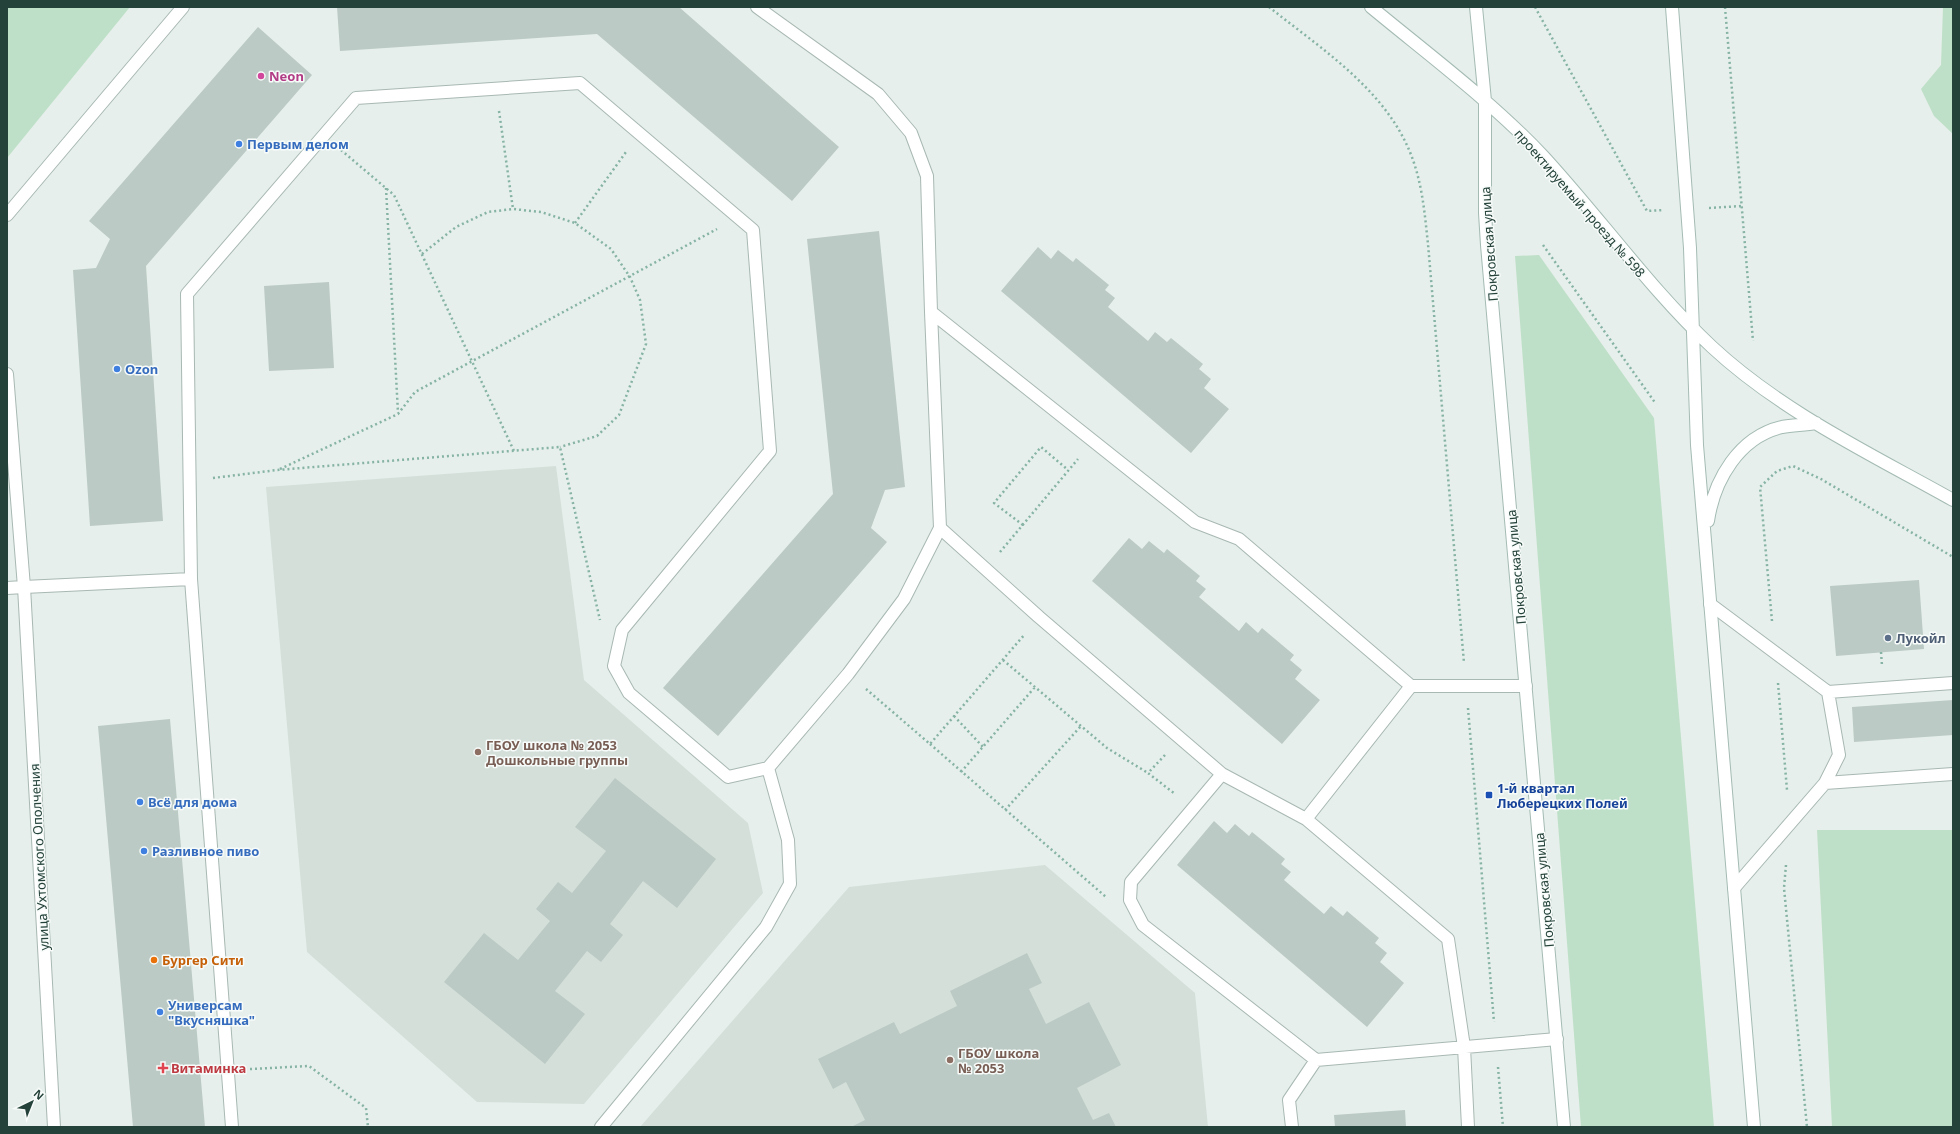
<svg xmlns="http://www.w3.org/2000/svg" width="1960" height="1134" font-family="'Noto Sans',sans-serif">
	<style>
		.built { fill: #d4dfda }
		.green { fill: #bfe0c8 }
		.building { fill: #bbcac4 }
		.lines { fill: none; stroke-linecap: round; stroke-linejoin: round }
		.lane-casing { stroke: #a8b8b2; stroke-width: 14 }
		.street-casing { stroke: #a8b8b2; stroke-width: 14 }
		.secondary-casing { stroke: #a4bbb3; stroke-width: 14 }
		.path { stroke: #86b3a5; stroke-width: 2.5; stroke-dasharray: 2 3; stroke-linecap: butt }
		.lane { stroke: #fff; stroke-width: 12 }
		.street { stroke: #fff; stroke-width: 12 }
		.secondary { stroke: #fff; stroke-width: 12 }
		.hotel-dot { fill: #d1479c; stroke: #f7fbf9; stroke-width: 1.5 }
		.shop-dot { fill: #3f7fe0; stroke: #f7fbf9; stroke-width: 1.5 }
		.service-dot { fill: #5c6f8a; stroke: #f7fbf9; stroke-width: 1.5 }
		.education-dot { fill: #8d6e63; stroke: #f7fbf9; stroke-width: 1.5 }
		.transit-dot { fill: #1a4fb4; stroke: #f7fbf9; stroke-width: 1.5 }
		.food-dot { fill: #e8710a; stroke: #f7fbf9; stroke-width: 1.5 }
		.health-dot { fill: #e0444e; stroke: #f7fbf9; stroke-width: 1.5 }
		.labels { text-anchor: middle; dominant-baseline: central; stroke-width: 3; stroke-linejoin: round; paint-order: stroke }
		.hotel-label { font-size: 13px; font-weight: bold; fill: #b23c85; stroke: #f7fbf9; text-anchor: start }
		.shop-label { font-size: 13px; font-weight: bold; fill: #366cbe; stroke: #f7fbf9; text-anchor: start }
		.street-label { font-size: 13px; fill: #24423a; stroke: #f7fbf9 }
		.service-label { font-size: 13px; font-weight: bold; fill: #4e5e75; stroke: #f7fbf9; text-anchor: start }
		.education-label { font-size: 13px; font-weight: bold; fill: #785e54; stroke: #f7fbf9; text-anchor: start }
		.transit-label { font-size: 13px; font-weight: bold; fill: #164399; stroke: #f7fbf9; text-anchor: start }
		.food-label { font-size: 13px; font-weight: bold; fill: #c56008; stroke: #f7fbf9; text-anchor: start }
		.health-label { font-size: 13px; font-weight: bold; fill: #be3a42; stroke: #f7fbf9; text-anchor: start }
	</style>
	<rect width="100%" height="100%" fill="#e6efeb"/>
	<!-- built -->
	<path class="built" d="M556,466l28,214 164,143 15,70 -179,211 -107,-2 -170,-150 -41,-465z
		M1045,865l150,128 13,134h-568l209,-240z"/>
	<!-- green -->
	<path class="green" d="M7,7h123l-123,151z
		M1943,7h10v127l-19,-18 -13,-27 20,-24z
		M1539,255l115,163 60,709h-133l-66,-871z
		M1817,830h136v297h-121z"/>
	<!-- building -->
	<path class="building" d="M337,7h342l160,140 -47,54 -195,-167 -257,17z
		M258,27l54,48 -166,191 17,255 -73,5 -17,-256 23,-2 14,-29 -21,-18z
		M879,231l26,256 -20,3 -14,38 16,14 -169,194 -55,-48 170,-194 -26,-255z
		M1038,247l13,12 7,-9 15,12 3,-4 33,27 -4,5 10,8 -7,9 40,34 7,-9 12,10 4,-4 32,26 -4,5 12,10 -7,9 25,21 -38,44 -190,-162z
		M329,282l5,86 -65,3 -5,-85z
		M1129,538l13,11 7,-8 15,12 3,-4 33,27 -4,5 10,8 -7,8 40,34 7,-9 12,11 4,-5 32,27 -4,5 12,10 -7,9 25,21 -38,44 -190,-163z
		M1919,580l5,69 -88,7 -6,-70z
		M1953,700v35l-99,7 -2,-35z
		M170,719l35,408h-72l-35,-401z
		M615,778l101,81 -39,49 -34,-27 -33,43 13,11 -22,27 -14,-11 -32,40 30,23 -40,50 -101,-82 40,-49 34,27 32,-39 -14,-12 22,-27 14,11 34,-42 -31,-24z
		M1214,821l13,12 8,-9 14,12 3,-4 33,27 -4,5 10,8 -7,8 40,34 7,-8 12,10 4,-5 32,27 -4,5 12,10 -7,9 24,21 -37,44 -190,-162z
		M1027,953l15,30 -13,6 17,35 43,-22 32,63 -44,23 16,32 16,-7 7,14h-265l14,-7 -19,-38 -13,7 -15,-30 76,-37 6,12 57,-28 -7,-15z
		M1405,1110l1,17h-71l-1,-12z"/>
	<g class="lines">
		<defs>
			<path id="lane" d="M757,7l121,87 33,39 16,43 4,136 264,210 44,17 172,147
				M7,215l176,-208
				M7,374l17,213 -17,1
				M940,528l99,89 183,157 84,45
				M24,587l167,-8
				M1710,604l118,88 11,63 -14,28 -91,105
				M1828,692l125,-9
				M1222,774l-91,108 -1,18 13,25 173,135 241,-21
				M1825,783l128,-9
				M232,1127l-41,-548 -4,-285 169,-196 224,-15 173,147 17,221 -148,179 -8,36 15,27 99,84 40,-9 80,-94 56,-75 36,-71 -9,-216
				M601,1127l165,-200 24,-43 -2,-44 -20,-72
				M1292,1127l-3,-27 27,-40
				M1468,1127l-4,-80 -16,-108 -142,-120 105,-133h115"/>
			<path id="street" d="M24,587l30,540"/>
			<path id="secondary" d="M1371,7c58,48 120,94 172,149 58,63 107,133 169,191 70,65 159,107 241,153
				M1476,7l9,94v112l2,32 77,882
				M1672,7l18,241 7,197 57,682
				M1708,521c6,-41 31,-84 74,-94 11,-2 23,-2 34,-4"/>
		</defs>
		<!-- lane casing -->
		<use href="#lane" class="lane-casing"/>
		<!-- street casing -->
		<use href="#street" class="street-casing"/>
		<!-- secondary casing -->
		<use href="#secondary" class="secondary-casing"/>
		<!-- path -->
		<path class="path" d="M1269,7c55,44 122,86 145,156 9,27 11,54 14,81l36,419
			M1535,7l112,204 17,-1
			M1725,7l28,334
			M499,111l14,98
			M341,150l53,45 120,256
			M386,188l12,225
			M1709,208l32,-2
			M575,223l51,-71
			M1543,245l113,159
			M422,254l34,-27 32,-15 25,-3 28,3 34,11 36,26 19,28 10,23 6,44 -27,71 -22,21 -37,11
			M280,469l118,-55 17,-22 302,-163
			M213,478l64,-8 283,-23 40,173
			M1023,525l-29,-22 47,-56 27,23
			M1000,552l78,-93
			M1772,621l-12,-134 17,-16 16,-5 28,13 132,78
			M1881,652l1,14
			M1003,660l104,88 41,25
			M1778,683l9,107
			M866,689l64,55 95,-110
			M1468,708l26,314
			M954,716l29,31
			M930,744l176,153
			M1165,755l-17,18 27,21
			M961,772l74,-85
			M1005,810l76,-84
			M1786,865l-2,23 23,239
			M1498,1067l5,60
			M250,1069l59,-3 57,42 2,19"/>
		<!-- lane -->
		<use href="#lane" class="lane"/>
		<!-- street -->
		<use href="#street" class="street"/>
		<!-- secondary -->
		<use href="#secondary" class="secondary"/>
	</g>
	<!-- markers -->
	<circle class="hotel-dot" cx="261" cy="76" r="4"/>
	<g class="shop-dot">
		<circle cx="239" cy="144" r="4"/>
		<circle cx="117" cy="369" r="4"/>
		<circle cx="140" cy="802" r="4"/>
		<circle cx="144" cy="851" r="4"/>
		<circle cx="160" cy="1012" r="4"/>
	</g>
	<circle class="service-dot" cx="1888" cy="638" r="4"/>
	<g class="education-dot">
		<circle cx="478" cy="752" r="4"/>
		<circle cx="950" cy="1060" r="4"/>
	</g>
	<rect class="transit-dot" x="1485" y="791" width="8" height="8" rx="2"/>
	<circle class="food-dot" cx="154" cy="960" r="4"/>
	<path class="health-dot" d="M161 1062h4v4h4v4h-4v4h-4v-4h-4v-4h4z"/>
	<g class="labels">
		<!-- hotel labels -->
		<g class="hotel-label">
			<text x="269" y="76">Neon</text>
		</g>
		<!-- shop labels -->
		<g class="shop-label">
			<text x="247" y="144">Первым делом</text>
			<text x="125" y="369">Ozon</text>
			<text x="148" y="802">Всё для дома</text>
			<text x="152" y="851">Разливное пиво</text>
			<text x="168" y="1005">Универсам<tspan x="168" dy="15">"Вкусняшка"</tspan></text>
		</g>
		<!-- street labels -->
		<g class="street-label">
			<text transform="translate(1580 203) rotate(49)">проектируемый проезд № 598</text>
			<text transform="translate(1489 244) rotate(-94)">Покровская улица</text>
			<text transform="translate(1516 567) rotate(-95)">Покровская улица</text>
			<text transform="translate(39 857) rotate(-93)">улица Ухтомского Ополчения</text>
			<text transform="translate(1544 890) rotate(-95)">Покровская улица</text>
		</g>
		<!-- service labels -->
		<g class="service-label">
			<text x="1896" y="638">Лукойл</text>
		</g>
		<!-- education labels -->
		<g class="education-label">
			<text x="486" y="745">ГБОУ школа № 2053<tspan x="486" dy="15">Дошкольные группы</tspan></text>
			<text x="958" y="1053">ГБОУ школа<tspan x="958" dy="15">№ 2053</tspan></text>
		</g>
		<!-- transit labels -->
		<g class="transit-label">
			<text x="1497" y="788">1-й квартал<tspan x="1497" dy="15">Люберецких Полей</tspan></text>
		</g>
		<!-- food labels -->
		<g class="food-label">
			<text x="162" y="960">Бургер Сити</text>
		</g>
		<!-- health labels -->
		<g class="health-label">
			<text x="171" y="1068">Витаминка</text>
		</g>
	</g>
	<!-- border -->
	<rect width="1960" height="1134" fill="none" stroke="#24423a" stroke-width="16"/>
	<!-- north arrow -->
	<g transform="translate(32 1102) rotate(43)" stroke="#f7fbf9" stroke-width="3" paint-order="stroke">
	<path d="M0-3L7 15L0 10L-7 15Z" fill="#24423a"/>
	<text y="-6" font-size="11" font-weight="bold" text-anchor="middle" fill="#24423a">N</text>
	</g>
</svg>
